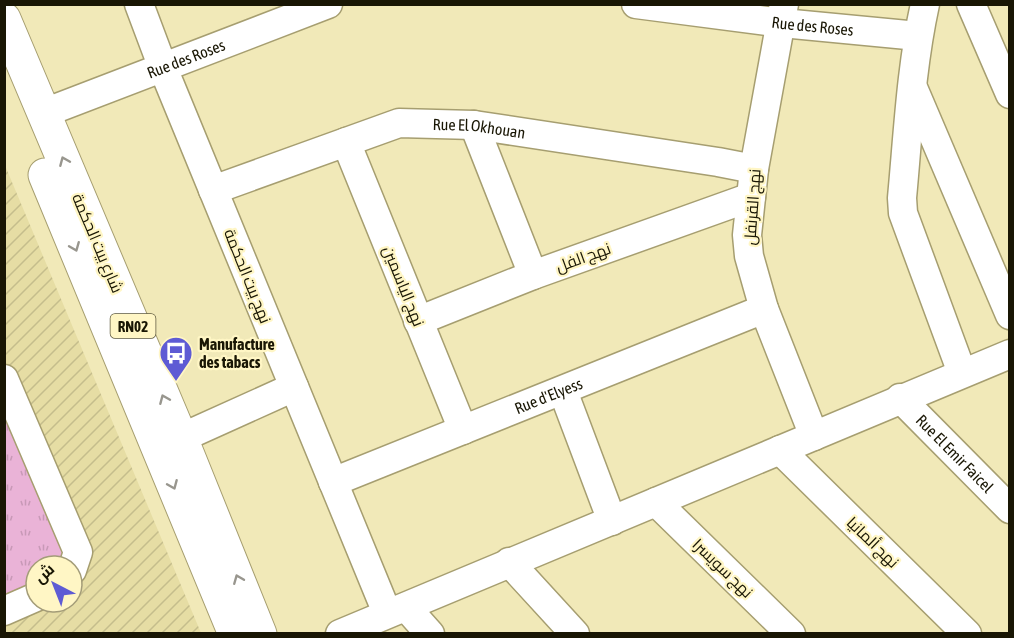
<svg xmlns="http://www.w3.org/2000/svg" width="1014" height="638" font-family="'Asap Condensed',Cairo,sans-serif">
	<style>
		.industrial { fill: url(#industrial-furrows); fill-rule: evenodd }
		.grass { fill: url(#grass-tufts) }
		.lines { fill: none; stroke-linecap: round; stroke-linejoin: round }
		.minor-casing { stroke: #a69e70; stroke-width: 31 }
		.major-casing { stroke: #a69e70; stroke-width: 35 }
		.minor { stroke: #fff; stroke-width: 28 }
		.major { stroke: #fff; stroke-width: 33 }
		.oneway { stroke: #98968e }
		.labels { text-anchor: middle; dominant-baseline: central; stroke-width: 4.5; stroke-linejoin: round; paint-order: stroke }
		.shield { fill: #fff6c5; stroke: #5e593e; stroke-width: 1.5 }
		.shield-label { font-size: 15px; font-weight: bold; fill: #191604 }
		.street-label { font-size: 16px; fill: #191604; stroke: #fff6c5 }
		.poi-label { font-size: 16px; font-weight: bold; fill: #191604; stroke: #fff6c5; text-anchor: start }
	</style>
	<defs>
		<pattern id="industrial-furrows" width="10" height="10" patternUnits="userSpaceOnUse" patternTransform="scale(1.5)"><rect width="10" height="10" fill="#e6dda4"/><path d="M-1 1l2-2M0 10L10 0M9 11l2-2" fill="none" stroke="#c5bd8c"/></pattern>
		<pattern id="grass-tufts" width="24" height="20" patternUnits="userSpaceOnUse" patternTransform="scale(1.5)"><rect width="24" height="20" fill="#eab3d7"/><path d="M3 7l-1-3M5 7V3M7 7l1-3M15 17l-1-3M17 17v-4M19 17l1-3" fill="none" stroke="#c899b7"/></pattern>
	</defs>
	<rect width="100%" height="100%" fill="#f1e9b8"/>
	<!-- industrial -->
	<path class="industrial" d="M4,163l122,291 75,179h-196zM36,566h36v36h-36z"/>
	<!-- grass -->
	<path class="grass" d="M4,409l62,143 -5,14h-25v21l-32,13z"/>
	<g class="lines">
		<defs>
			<g id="minor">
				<path d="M139,4l24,64 224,545"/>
				<path id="s1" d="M636,4l146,19 136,13"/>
				<path d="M784,4l-30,165 -7,66 2,21 15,53 50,127"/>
				<path d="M925,4c-14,64 -17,130 -23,194l1,15 59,160"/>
				<path d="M971,4l39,90"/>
				<path d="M914,90l96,225"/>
				<path id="s2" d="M44,113l284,-109"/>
				<path d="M474,125l59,150"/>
				<path d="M346,142l117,288"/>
				<path id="s3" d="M213,190l186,-67 75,2 244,37 36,7"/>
				<path d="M418,321l115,-46 218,-78"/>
				<path d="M4,379l74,173 -6,18"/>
				<path d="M563,391l49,130"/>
				<path id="s4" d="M900,398l110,111"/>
				<path d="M181,438l113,-51"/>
				<path d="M780,450l187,184"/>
				<path id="s5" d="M333,482l431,-173"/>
				<path d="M656,502l135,132"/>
				<path d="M509,562l66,72"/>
				<path d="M406,607l24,27"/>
				<path d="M4,611l32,-14"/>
				<path d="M340,634l670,-280"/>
			</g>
			<path id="major" d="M4,19l177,419 79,196
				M45,175l190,459"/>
		</defs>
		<!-- minor casing -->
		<use href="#minor" class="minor-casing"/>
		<!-- major casing -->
		<use href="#major" class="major-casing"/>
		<!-- minor -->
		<use href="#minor" class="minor"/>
		<!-- major -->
		<use href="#major" class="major"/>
	</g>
	<!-- one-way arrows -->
	<defs><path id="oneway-chevron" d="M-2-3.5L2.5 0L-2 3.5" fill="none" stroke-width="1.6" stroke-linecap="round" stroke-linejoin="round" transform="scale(1.5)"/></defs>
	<g class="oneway">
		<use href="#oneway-chevron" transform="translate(64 161) rotate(-113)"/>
		<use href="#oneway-chevron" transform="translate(75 247) rotate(68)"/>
		<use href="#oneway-chevron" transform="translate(164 399) rotate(-113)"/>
		<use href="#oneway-chevron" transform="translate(173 485) rotate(67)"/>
		<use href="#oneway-chevron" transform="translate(238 579) rotate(-112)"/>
	</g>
	<!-- icons -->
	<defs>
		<symbol id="bus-pin" viewBox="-11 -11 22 30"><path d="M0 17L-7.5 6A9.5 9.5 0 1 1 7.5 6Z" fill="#5e5bd4" stroke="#fff6c5"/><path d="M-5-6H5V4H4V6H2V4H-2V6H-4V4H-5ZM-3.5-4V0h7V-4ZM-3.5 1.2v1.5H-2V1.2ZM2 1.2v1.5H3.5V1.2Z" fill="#fff"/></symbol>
	</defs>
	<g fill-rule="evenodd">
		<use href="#bus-pin" x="157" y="334" width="38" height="52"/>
	</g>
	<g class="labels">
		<!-- shield labels -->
		<rect class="shield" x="110.5" y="314" width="45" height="24" rx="4.5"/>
		<g class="shield-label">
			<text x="133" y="326">RN02</text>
		</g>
		<!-- street labels -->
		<g class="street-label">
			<text stroke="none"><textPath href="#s1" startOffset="178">Rue des Roses</textPath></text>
			<text stroke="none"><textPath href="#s2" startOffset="152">Rue des Roses</textPath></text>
			<text stroke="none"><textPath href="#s3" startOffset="278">Rue El Okhouan</textPath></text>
			<text transform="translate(752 207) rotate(-86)">نهج القرنفل</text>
			<text transform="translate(98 243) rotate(67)">شارع بيت الحكمة</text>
			<text transform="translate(583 257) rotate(-20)">نهج الفل</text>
			<text transform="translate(248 276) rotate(68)">نهج بيت الحكمة</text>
			<text transform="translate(404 286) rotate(68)">نهج الياسمين</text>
			<text stroke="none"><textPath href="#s5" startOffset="232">Rue d'Elyess</textPath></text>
			<text stroke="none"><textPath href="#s4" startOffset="78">Rue El Emir Faicel</textPath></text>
			<text transform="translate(873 542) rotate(44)">نهج ألمانيا</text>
			<text transform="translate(723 568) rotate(44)">نهج سويسرا</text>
		</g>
		<!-- poi labels -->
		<g class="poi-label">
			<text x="199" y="344">Manufacture<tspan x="199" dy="18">des tabacs</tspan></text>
		</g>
	</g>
	<!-- border -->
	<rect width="1014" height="638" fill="none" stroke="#191604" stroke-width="12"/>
	<!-- north arrow -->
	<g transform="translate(54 584) rotate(318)"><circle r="28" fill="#fff6c5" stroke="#a39c78" stroke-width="1.5"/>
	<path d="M0-4.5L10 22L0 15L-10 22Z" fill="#5e5bd4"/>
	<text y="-9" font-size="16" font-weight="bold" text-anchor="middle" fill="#191604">ش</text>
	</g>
</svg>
